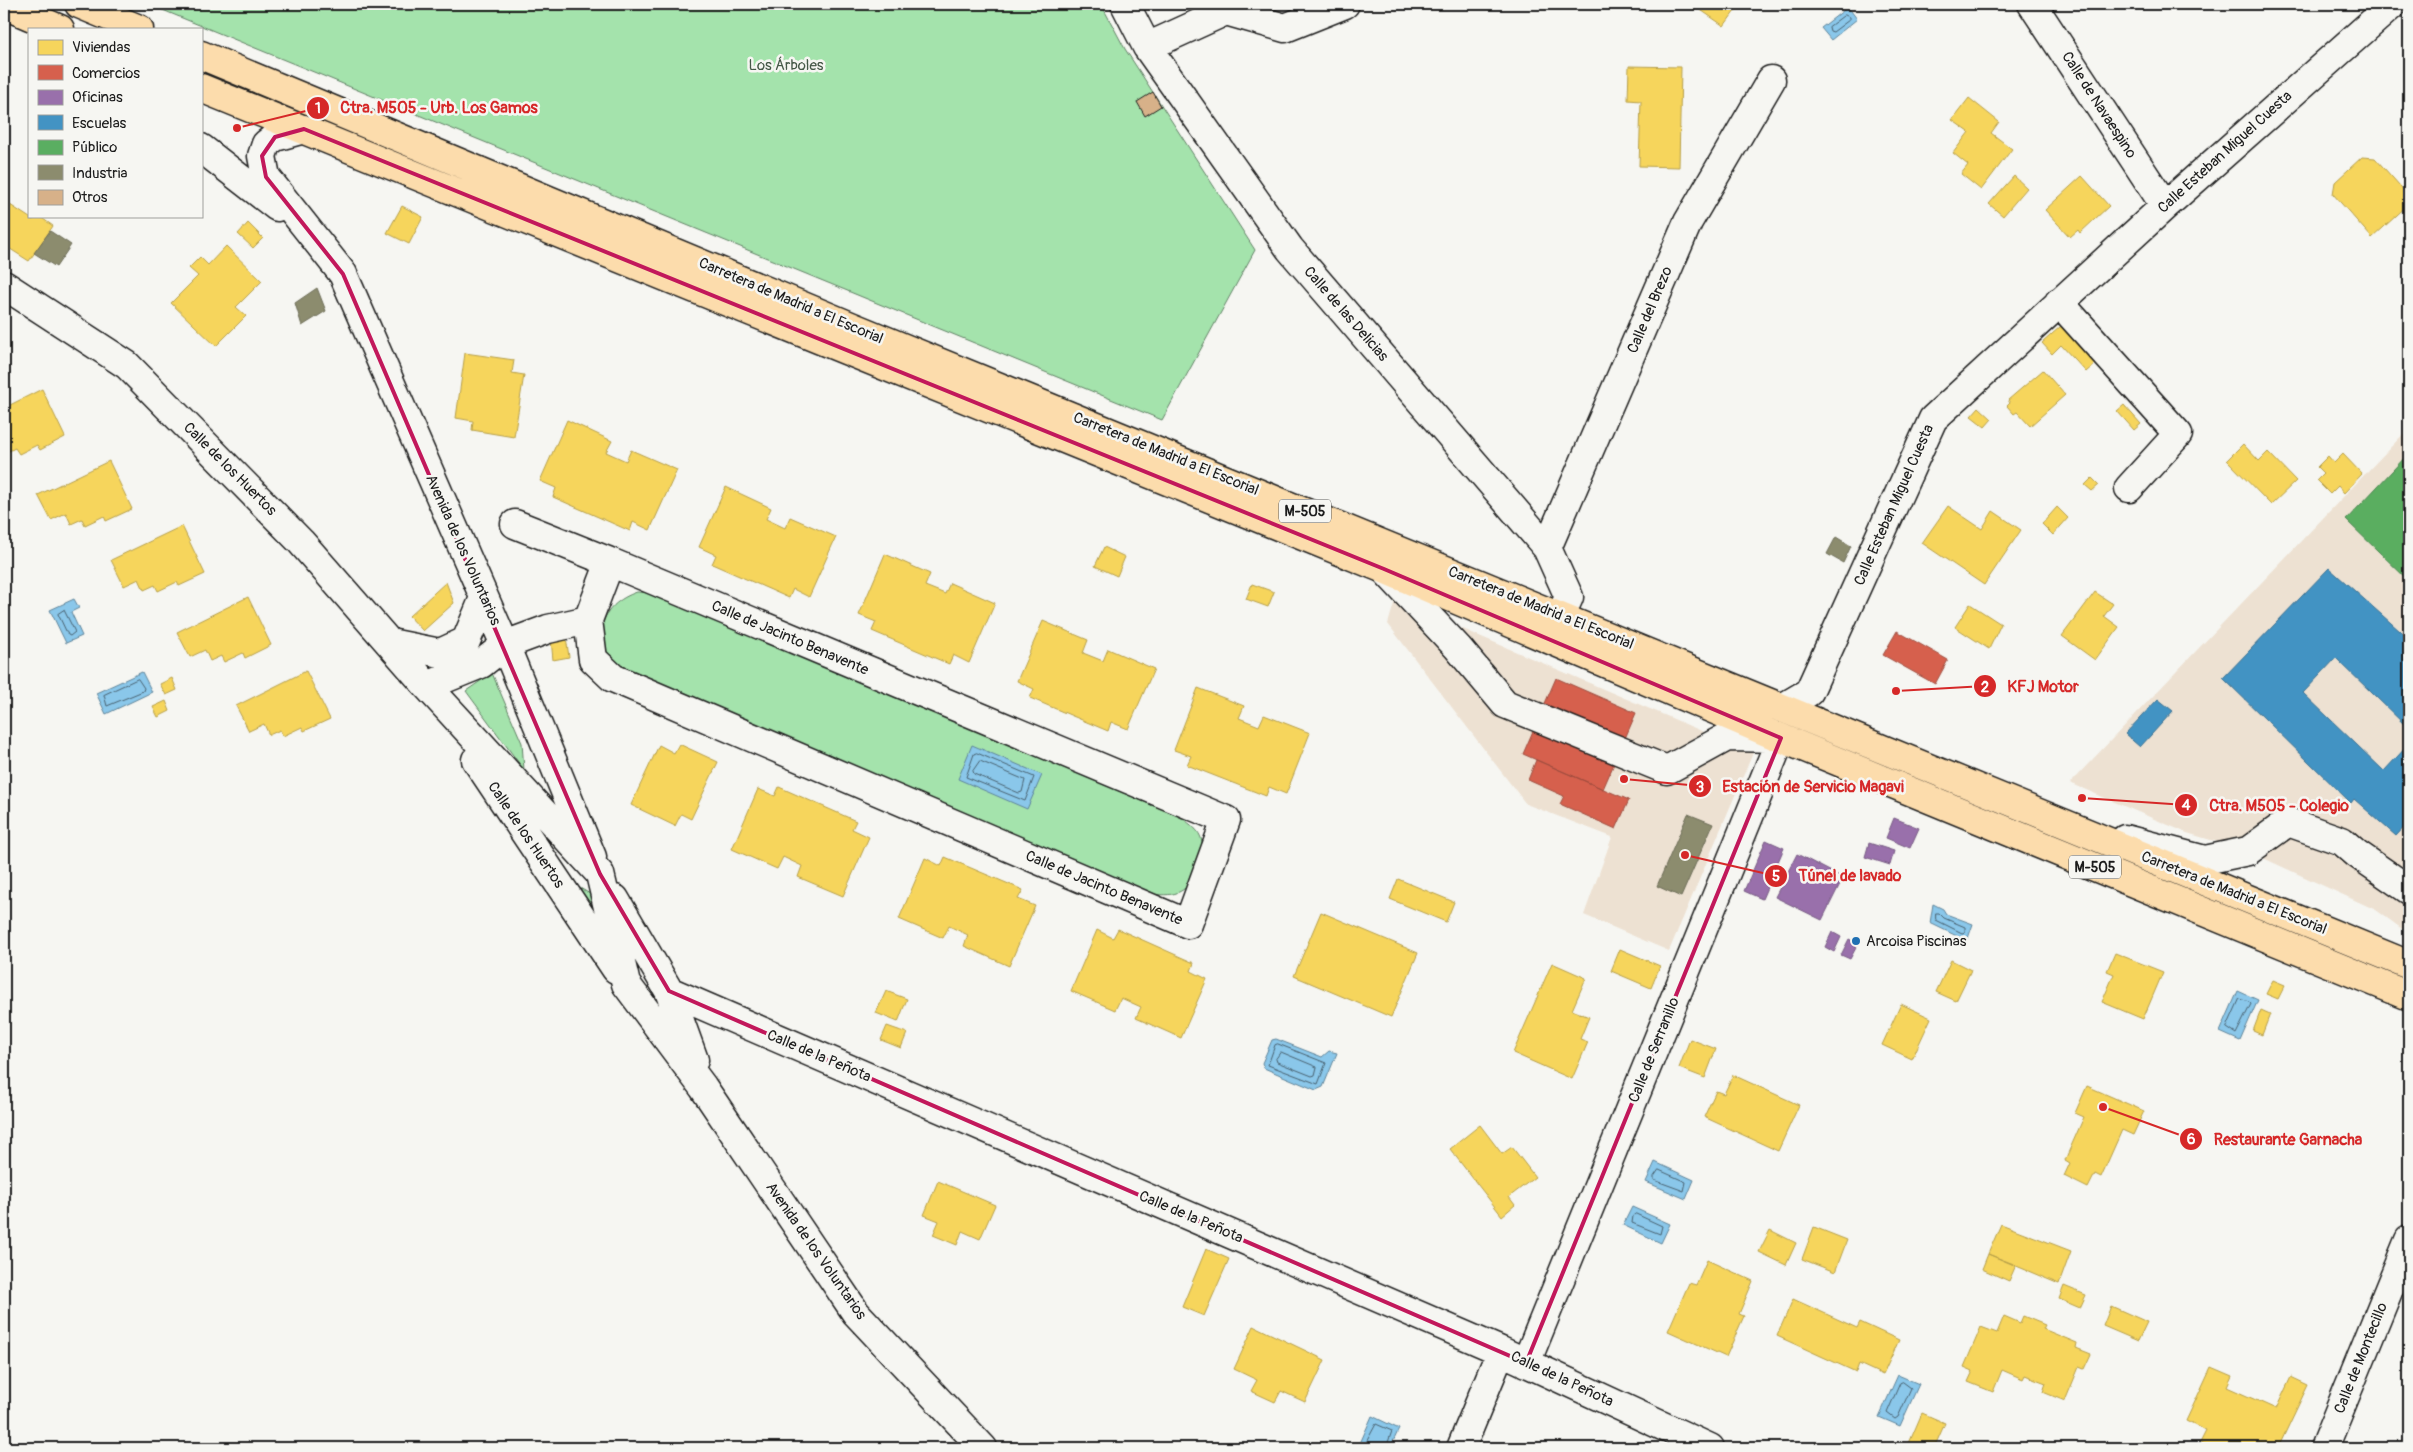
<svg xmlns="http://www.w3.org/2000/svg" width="2413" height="1452" font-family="Pangolin,sans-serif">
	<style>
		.built { fill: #ede1d2 }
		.green { fill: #a4e3ac; stroke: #608064 }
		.water { fill: #8ac7ea; stroke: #5e8398 }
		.homes { fill: #f6d55c; stroke: #b59e49 }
		.shops { fill: #d6604d; stroke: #9e4c3e }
		.offices { fill: #9970ab; stroke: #745780 }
		.schools { fill: #4393c3; stroke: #376f91 }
		.public { fill: #5aae61; stroke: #47824c }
		.industry { fill: #8c8c6e; stroke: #6a6a55 }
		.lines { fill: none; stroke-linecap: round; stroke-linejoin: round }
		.shore { stroke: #48606e; stroke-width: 1 }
		.building { fill: #d7b189; stroke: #1c1c1c }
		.minor-casing { stroke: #1c1c1c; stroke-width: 31 }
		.highway-casing { stroke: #1c1c1c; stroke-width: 31 }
		.minor { stroke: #f6f6f2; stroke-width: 28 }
		.highway { stroke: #fcdcac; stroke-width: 28 }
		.marked { fill: none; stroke: #c2185b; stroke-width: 4; stroke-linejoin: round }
		.poi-dot { fill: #1f6fb2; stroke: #f6f6f2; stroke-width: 2 }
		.labels { text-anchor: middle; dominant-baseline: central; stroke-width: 5; stroke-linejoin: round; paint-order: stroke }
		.shield { fill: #f6f6f2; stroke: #5d5d5c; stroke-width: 1 }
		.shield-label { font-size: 14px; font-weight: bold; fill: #1c1c1c }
		.park-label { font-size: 15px; fill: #455847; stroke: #f6f6f2 }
		.street-label { font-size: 15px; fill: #1c1c1c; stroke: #f6f6f2 }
		.poi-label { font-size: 15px; fill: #1c1c1c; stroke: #f6f6f2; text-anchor: start }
		.leader { fill: none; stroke: #d62828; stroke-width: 2 }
		.callout-dot { fill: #d62828; stroke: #f6f6f2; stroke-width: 2 }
		.mark-label { font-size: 15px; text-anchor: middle; font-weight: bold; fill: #fff }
		.callout-label { font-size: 16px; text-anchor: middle; font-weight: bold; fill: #d62828; stroke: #f6f6f2; stroke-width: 5; stroke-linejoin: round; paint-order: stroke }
	</style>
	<rect width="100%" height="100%" fill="#f6f6f2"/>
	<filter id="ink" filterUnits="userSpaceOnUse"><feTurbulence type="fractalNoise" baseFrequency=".02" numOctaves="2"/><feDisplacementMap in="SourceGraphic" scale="10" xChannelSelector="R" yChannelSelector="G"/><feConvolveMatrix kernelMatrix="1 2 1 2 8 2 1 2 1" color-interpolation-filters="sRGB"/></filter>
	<g filter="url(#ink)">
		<!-- built -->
		<path class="built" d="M2409,428v506l-33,-24 -128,-59 -61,-18 -117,-50z
			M1395,600l358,153 -84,198 -85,-36 28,-78 -86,-33 -138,-180z"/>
		<!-- green -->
		<path class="green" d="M148,4h953l24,45 130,201 -93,170z
			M637,592l15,1 528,224c25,16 26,25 17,52 -9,23 -20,28 -45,25l-532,-226c-31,-28 -21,-63 17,-76z
			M492,673l30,70 2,27 -58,-79z
			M560,876l30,18 13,39z"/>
		<!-- water -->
		<path class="water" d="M1848,7l9,12 -26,21 -10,-12z
			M74,599l5,9 -8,4 11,24 -16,7 -16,-33z
			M142,672l10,20 -46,22 -10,-21z
			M972,745l70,30 -15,34 -69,-30z
			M1933,904l10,5 3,5 27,10 -6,17 -37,-18z
			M2238,991l20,9 -18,41 -20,-9z
			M1276,1039l46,18 7,-6 8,2 -14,34 -7,3 -52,-22 -2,-5 10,-23z
			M1655,1162l39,18 -8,19 -40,-17z
			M1632,1207l38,17 -9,19 -38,-18z
			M1898,1375l21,9 -19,42 -21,-9z
			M1372,1416l27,13 -9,19h-32z"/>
		<!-- homes -->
		<path class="homes" d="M1692,4h48l-16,22z
			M1629,66l52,1 -2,100 -40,-1 2,-65 -13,-1z
			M1969,98l30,24 -8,11 21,16 -31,41 -20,-16 7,-9 -15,-12 16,-21 -17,-12z
			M2362,157l13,1 34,38v8l-37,34 -39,-44 2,-12z
			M2014,176l13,12 -24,28 -14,-12z
			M2082,176l27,30 -29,27 -2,-3 -8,7 -25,-27z
			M4,201l29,19 3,-4h3l14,10 -24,35 -25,-16z
			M402,206l21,11 -14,27 -22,-11z
			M248,223l15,15 -10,10 -15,-14z
			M226,246l36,35 -26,26 10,9 -30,30 -45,-43 27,-27 -9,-8 11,-11 8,8z
			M2061,326l34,38 -9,8 -25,-27 -9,9 -10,-11z
			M465,353l49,7 -2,13 12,2 -10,62 -42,-7 1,-9 -17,-3z
			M2043,370l22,25 -35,31 -13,-14 -3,2 -7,-8 3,-3 -2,-3z
			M42,389l23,48 -25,13 -3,-5 -18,9 -4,-6 -10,5 -1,-45z
			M2124,405l17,19 -7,6 -17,-19z
			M1979,407l13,12 -7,8 -14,-11z
			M567,420l45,21 -6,11 20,9 5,-11 46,20 -27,60 -17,-8 -3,9 -77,-34 3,-9 -16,-7z
			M2243,444l16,17 9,-9 28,29 -25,24 -44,-45z
			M2343,454l19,20 -18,19 -6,-7 -8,8 -14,-14 7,-7 -6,-6 11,-11 6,7z
			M109,461l23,48 -26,12 -2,-5 -19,9 -3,-6 -11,5 -5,-11 -15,7 -13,-25z
			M2092,478l7,7 -7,6 -7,-6z
			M726,487l45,21 -5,11 19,9 5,-11 46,20 -27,60 -16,-8 -4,9 -77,-34 4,-9 -17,-8z
			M1948,506l34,23 11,-18 28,19 -37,55 -62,-42z
			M2057,507l11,11 -15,17 -11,-11z
			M182,526l23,48 -26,12 -2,-4 -19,9 -3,-6 -11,5 -5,-11 -15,7 -13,-26z
			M1104,547l21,10 -8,19 -22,-10z
			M885,554l45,20 -5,12 20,8 5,-11 45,20 -26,60 -16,-8 -4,9 -77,-33 4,-9 -17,-7z
			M446,582l8,21 -31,28 -14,-15z
			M1252,584l22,8 -6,15 -22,-8z
			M2095,592l18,12 -9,12 15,11 -24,33 -33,-24z
			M248,597l23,48 -26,13 -2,-5 -19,9 -3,-6 -11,5 -5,-11 -15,7 -13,-25z
			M1970,604l31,20 -12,25 -34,-22z
			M1043,621l45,19 -5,13 20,8 5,-12 46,20 -26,60 -17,-7 -3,9 -78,-33 4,-9 -17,-8z
			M566,637l3,20 -16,3 -2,-21z
			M306,671l24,48 -26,12 -2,-4 -19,9 -3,-6 -11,5 -5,-11 -15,7 -13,-25z
			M172,678l5,12 -11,5 -6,-11z
			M1198,688l46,18 -5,12 20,8 5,-11 46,18 -24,61 -17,-7 -3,9 -79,-31 4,-9 -17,-6z
			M166,701l4,10 -12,6 -5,-10z
			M679,744l39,18 -27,57 -10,-5 -6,12 -44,-21 28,-60 15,8z
			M779,787l77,34 -4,8 17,8 -26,59 -45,-19 4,-11 -19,-9 -6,12 -45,-20 26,-60 17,7z
			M945,857l78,33 -5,9 17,7 -26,60 -45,-20 4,-11 -19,-9 -6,12 -44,-19 26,-61 16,8z
			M1398,879l56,23 -8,20 -56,-23z
			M1321,912l97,41 -27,64 -97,-41z
			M1118,929l76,34 -3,8 16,8 -26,59 -45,-20 5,-11 -20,-9 -6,12 -44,-19 26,-61 16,8z
			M1620,949l40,17 -9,22 -40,-17z
			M2115,953l48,19 -20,47 -41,-17 12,-28 -7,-3z
			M1951,960l20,10 -15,31 -20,-9z
			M1552,963l34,15 -14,32 17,7 -9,22 8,3 -16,37 -59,-26z
			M2273,980l12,5 -7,14 -12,-5z
			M886,991l21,8 -9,23 -22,-9z
			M1901,1004l30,14 -19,41 -30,-14z
			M2261,1010l9,4 -8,21 -9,-4z
			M887,1026l20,7 -6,15 -20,-8z
			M1690,1039l26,10 -11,29 -26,-10z
			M1733,1075l66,30 -21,46 -74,-34 12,-26 8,3z
			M2087,1086l57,25 -11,24 -11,-5 -21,47 -6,-3 -7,14 -24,-12 6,-13 -5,-3 19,-43 -9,-4z
			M1480,1125l22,29 10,-7 23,30 -26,20 6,8 -13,11 -52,-67z
			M938,1181l57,24 -15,34 -18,-8 -5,14 -24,-10 6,-14 -15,-6z
			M2001,1224l70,27 -12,33 -71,-30z
			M1814,1227l33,13 -12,32 -33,-13z
			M1770,1230l26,13 -10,22 -27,-13z
			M1206,1249l23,10 -25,57 -22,-9z
			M1988,1254l28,11 -7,16 -27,-12z
			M1707,1260l46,21 -14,33 5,2 -18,41 -58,-26 21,-48 7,2z
			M2064,1286l22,9 -6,13 -21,-9z
			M1793,1299l64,29 3,-6 39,18 -16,35 -24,-11 -3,8 -79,-36z
			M2111,1306l36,16 -9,19 -35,-15z
			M2004,1316l16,7 3,-7 22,9 -2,4 34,14 -1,5 15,6 -7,15 -5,-2 -14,34 -22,-9 3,-9 -21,-8 -2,4 -21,-9 -9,22 -25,-10 5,-11 -9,-4 17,-40 16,6z
			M1254,1326l71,34 -20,42 -24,-11 -6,11 -24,-11 6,-11 -23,-11z
			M2211,1367l21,9 -5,11 49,22 15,-32 17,8 -30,63h-67l-11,-5 6,-12 -20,-10z
			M1922,1413l23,10 -11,25h-27z"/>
		<!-- shops -->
		<path class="shops" d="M1897,631l51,29 -13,24 -52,-29z
			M1556,678l80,35 -33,76 -80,-35z
			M1536,760l93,40 -13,29 -56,-25 4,-8 -36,-16z"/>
		<!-- offices -->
		<path class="offices" d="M1894,818l25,10 -9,20 -24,-10z
			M1766,840l18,8 -22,51 -18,-8z
			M1869,843l25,8 -4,14 -25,-8z
			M1797,854l46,24 -21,42 -47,-23z
			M1832,932l9,5 -7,15 -9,-5z
			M1849,939l9,5 -8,15 -9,-4z"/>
		<!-- schools -->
		<path class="schools" d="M2329,568l80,71v90l-73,-71 -33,35 81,78 25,-27v78l-13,14 -42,-37 -3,4 -128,-125z
			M2158,699l15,12 -33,36 -15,-13z"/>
		<!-- public -->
		<path class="public" d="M2409,453v128l-63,-61z"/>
		<!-- industry -->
		<path class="industry" d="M50,231l21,14 -15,22 -22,-14z
			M317,288l9,23 -24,15 -7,-23z
			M1836,537l15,9 -8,17 -16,-9z
			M1688,814l25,10 -32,73 -24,-11z"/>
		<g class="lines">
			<!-- shore -->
			<path class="shore" d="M1845,15l4,2v3l-16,12 -3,-1 -1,-4z
				M64,610l11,22 -5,4 -2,-1 -10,-21z
				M138,679l6,9 -1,3 -36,15 -3,-11z
				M977,753l57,24 -9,24 -59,-24 8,-23z
				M980,761l45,19 -3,12 -3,1 -45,-19 -1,-3z
				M1936,913h3l5,5 21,9v5l-3,1 -26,-13z
				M2240,999l9,3 2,2 -15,30 -9,-6z
				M1278,1044l48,19 -8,21 -50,-19 7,-20z
				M1281,1052l36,15 -2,8 -3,1 -35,-14 -1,-3z
				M1659,1170l27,12 -2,9 -30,-11v-3z
				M1636,1214l26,12 -2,8 -28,-11 1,-7z
				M1903,1382l8,6 -13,29 -3,2 -8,-6 13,-30z
				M1363,1448l13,-24 16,7 -6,17"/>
		</g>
		<!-- building -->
		<path class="building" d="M1153,92l8,14 -16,10 -8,-14z"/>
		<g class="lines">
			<defs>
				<path id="minor" d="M1125,4l22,43 143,202 257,299 22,49 -8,18
					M2032,4l133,202
					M1147,47l79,-36 59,17 60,-24
					M304,129l-29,8 -9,7 -4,12 4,21 77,97 162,371 87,212
					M201,148l76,59
					M4,285l123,80 174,177 126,144 173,188 26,110 77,103 153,226 127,135
					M2059,302l119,132 -49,54
					M515,524l95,38
					M1547,548l141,-326 83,-142
					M1384,569l74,79 47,56 162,66 60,-33 54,1 -255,625
					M390,643l50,10 26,-12 18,-43
					M427,686l54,-22 24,-19 43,-16 40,-9 5,39 20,19 575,246 38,-104 -616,-258 -22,58
					M1782,708l27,-16 124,-273 232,-213 228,-202
					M476,760l140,209
					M2125,839l80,21 43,-9 40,-29 54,19 15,13 52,36
					M615,899l54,92 25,69
					M669,991l832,360 209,97
					M1461,1448l40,-97
					M2324,1448l85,-208"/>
				<path id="highway" d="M79,4l60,25
					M4,5l56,24
					M201,55l652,272 1556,638
					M201,88l1183,481 397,169 628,258"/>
			</defs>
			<!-- minor casing -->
			<use href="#minor" class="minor-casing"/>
			<!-- highway casing -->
			<use href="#highway" class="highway-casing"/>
			<!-- minor -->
			<use href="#minor" class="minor"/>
			<!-- highway -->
			<use href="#highway" class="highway"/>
		</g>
	</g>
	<!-- marked area -->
	<path class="marked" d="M304,129l1080,440 397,169 -255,625 -857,-372 -69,-117 -257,-600 -77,-97 -4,-21 13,-19z"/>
	<!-- markers -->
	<circle class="poi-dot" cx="1856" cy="941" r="5"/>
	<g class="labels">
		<!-- shield labels -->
		<g class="shield">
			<rect x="1279" y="499.5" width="52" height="23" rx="4"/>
			<rect x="2069" y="855.5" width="52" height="23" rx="4"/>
		</g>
		<g class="shield-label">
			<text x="1305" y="511">M-505</text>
			<text x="2095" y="867">M-505</text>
		</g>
		<!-- park labels -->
		<g class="park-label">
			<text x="786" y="65">Los Árboles</text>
		</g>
		<!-- street labels -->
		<g class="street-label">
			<text transform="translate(2099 105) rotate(57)">Calle de Navaespino</text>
			<text transform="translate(2225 152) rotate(-42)">Calle Esteban Miguel Cuesta</text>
			<text transform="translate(791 301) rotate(23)">Carretera de Madrid a El Escorial</text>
			<text transform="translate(1650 310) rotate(-67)">Calle del Brezo</text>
			<text transform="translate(1346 314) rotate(49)">Calle de las Delicias</text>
			<text transform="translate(1166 454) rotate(22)">Carretera de Madrid a El Escorial</text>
			<text transform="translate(230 469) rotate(45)">Calle de los Huertos</text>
			<text transform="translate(1894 505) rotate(-66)">Calle Esteban Miguel Cuesta</text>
			<text transform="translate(463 550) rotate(66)">Avenida de los Voluntarios</text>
			<text transform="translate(1541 608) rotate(22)">Carretera de Madrid a El Escorial</text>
			<text transform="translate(790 638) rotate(23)">Calle de Jacinto Benavente</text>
			<text transform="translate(526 835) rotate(56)">Calle de los Huertos</text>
			<text transform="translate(1104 888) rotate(23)">Calle de Jacinto Benavente</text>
			<text transform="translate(2234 893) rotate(22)">Carretera de Madrid a El Escorial</text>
			<text transform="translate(1654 1050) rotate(-68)">Calle de Serranillo</text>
			<text transform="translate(819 1056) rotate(23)">Calle de la Peñota</text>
			<text transform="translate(1191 1217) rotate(23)">Calle de la Peñota</text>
			<text transform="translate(816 1251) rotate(55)">Avenida de los Voluntarios</text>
			<text transform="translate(2361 1358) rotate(-68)">Calle de Montecillo</text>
			<text transform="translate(1562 1379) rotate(25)">Calle de la Peñota</text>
		</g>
		<!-- poi labels -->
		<g class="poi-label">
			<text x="1866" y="941">Arcoisa Piscinas</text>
		</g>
	</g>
	<!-- callouts -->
	<path class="leader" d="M237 128L318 108M1896 691L1985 686M1624 779L1700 786M2082 798L2186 805M1685 855L1776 876M2103 1107L2191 1139"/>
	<g class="callout-dot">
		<circle cx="237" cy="128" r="5"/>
		<circle cx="1896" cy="691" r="5"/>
		<circle cx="1624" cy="779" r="5"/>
		<circle cx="2082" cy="798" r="5"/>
		<circle cx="1685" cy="855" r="5"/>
		<circle cx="2103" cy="1107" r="5"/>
		<circle cx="318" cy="108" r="12"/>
		<circle cx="1985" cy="686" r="12"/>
		<circle cx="1700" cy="786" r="12"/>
		<circle cx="2186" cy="805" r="12"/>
		<circle cx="1776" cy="876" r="12"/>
		<circle cx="2191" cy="1139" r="12"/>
	</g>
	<g class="mark-label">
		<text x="318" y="113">1</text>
		<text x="1985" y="692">2</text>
		<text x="1700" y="792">3</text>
		<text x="2186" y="810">4</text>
		<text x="1776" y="881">5</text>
		<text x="2191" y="1144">6</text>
	</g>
	<g class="callout-label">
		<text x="439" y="113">Ctra. M505 - Urb. Los Gamos</text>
		<text x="2043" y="692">KFJ Motor</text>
		<text x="1813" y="792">Estación de Servicio Magavi</text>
		<text x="2279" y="811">Ctra. M505 - Colegio</text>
		<text x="1850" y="881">Túnel de lavado</text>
		<text x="2288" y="1145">Restaurante Garnacha</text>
	</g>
	<!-- margin -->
	<rect width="2413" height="1452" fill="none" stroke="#f6f6f2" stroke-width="20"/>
	<rect x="10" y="10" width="2393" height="1432" fill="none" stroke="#1c1c1c" stroke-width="2" filter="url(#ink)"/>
	<!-- legend -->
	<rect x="28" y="28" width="175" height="190" fill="#f6f6f2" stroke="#9f9f9c"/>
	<rect x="38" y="40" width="25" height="15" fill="#f6d55c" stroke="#9f9f9c"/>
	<text x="72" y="52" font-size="15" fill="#1c1c1c">Viviendas</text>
	<rect x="38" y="65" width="25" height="15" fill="#d6604d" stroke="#9f9f9c"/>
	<text x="72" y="78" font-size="15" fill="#1c1c1c">Comercios</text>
	<rect x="38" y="90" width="25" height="15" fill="#9970ab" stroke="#9f9f9c"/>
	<text x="72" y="102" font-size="15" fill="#1c1c1c">Oficinas</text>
	<rect x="38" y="115" width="25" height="15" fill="#4393c3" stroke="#9f9f9c"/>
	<text x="72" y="128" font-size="15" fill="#1c1c1c">Escuelas</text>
	<rect x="38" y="140" width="25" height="15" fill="#5aae61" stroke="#9f9f9c"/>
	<text x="72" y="152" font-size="15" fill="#1c1c1c">Público</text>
	<rect x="38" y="165" width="25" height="15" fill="#8c8c6e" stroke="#9f9f9c"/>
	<text x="72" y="178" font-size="15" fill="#1c1c1c">Industria</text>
	<rect x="38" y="190" width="25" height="15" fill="#d7b189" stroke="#9f9f9c"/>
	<text x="72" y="202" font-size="15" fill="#1c1c1c">Otros</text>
</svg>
